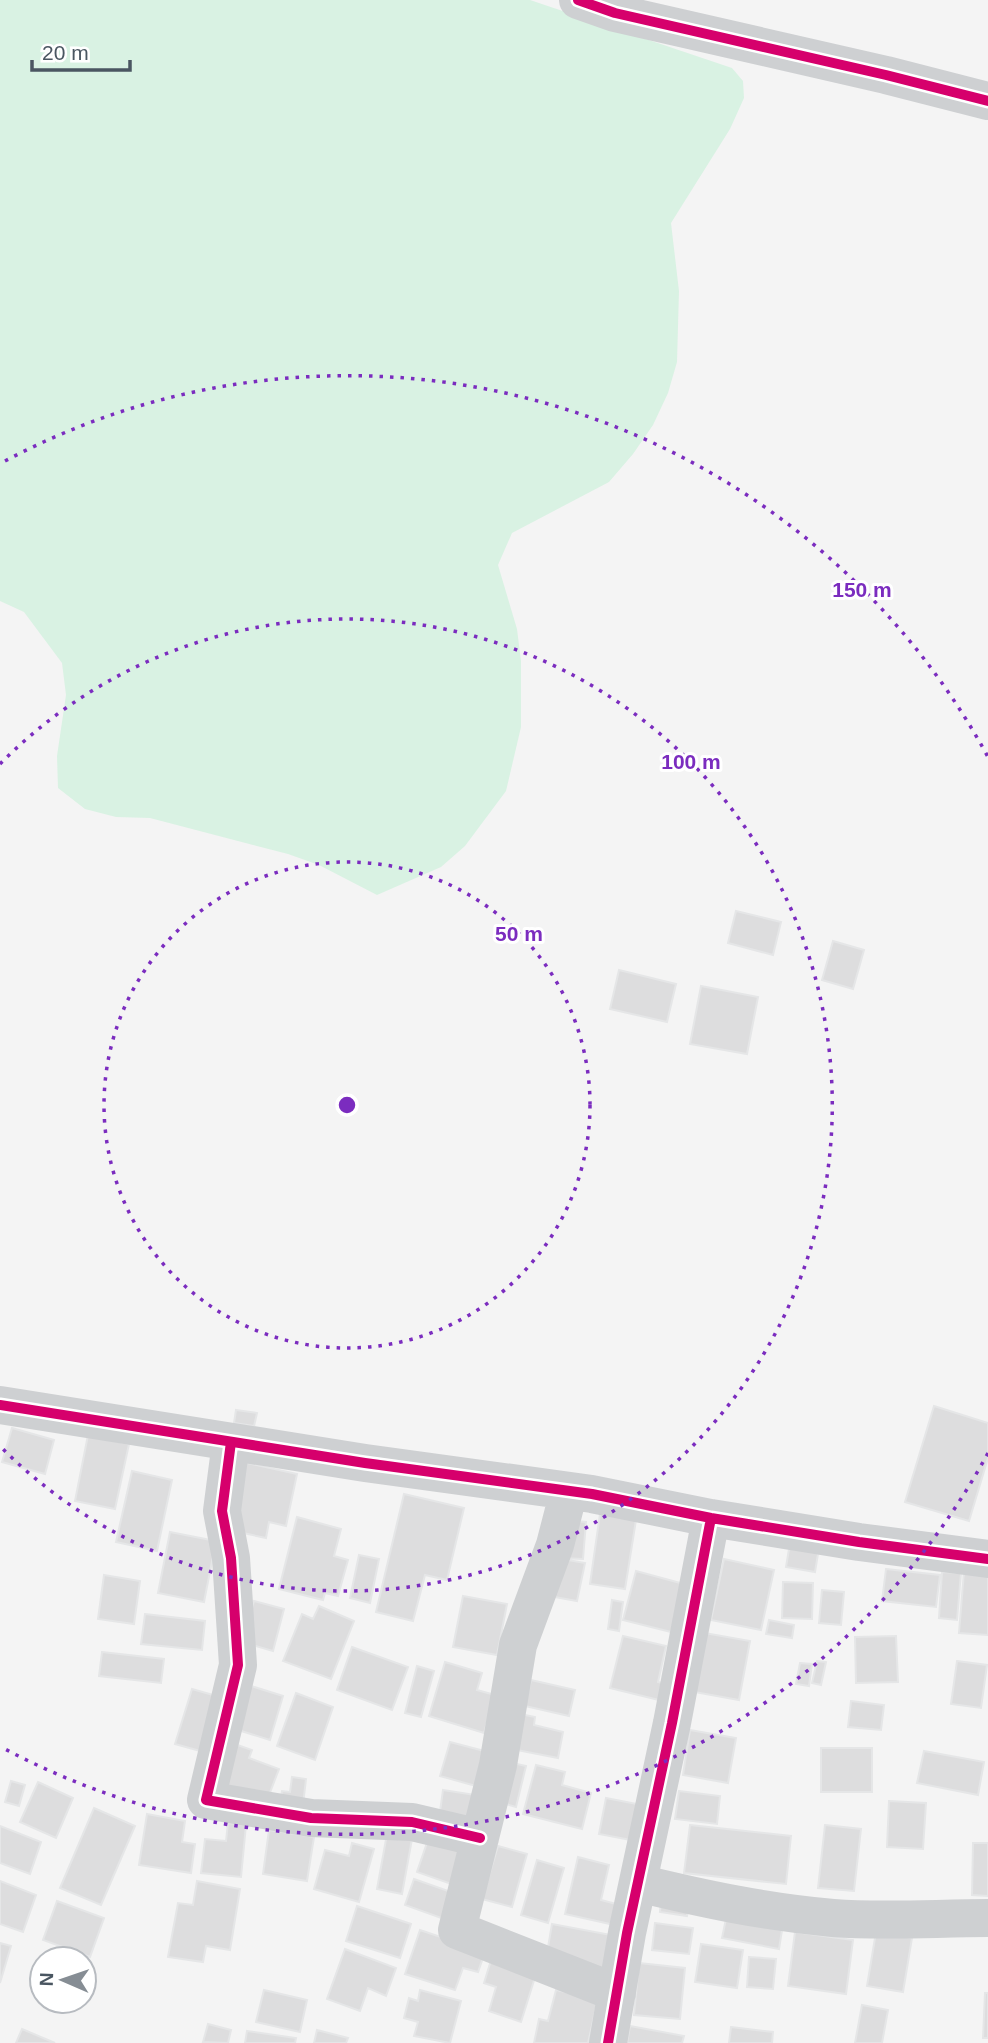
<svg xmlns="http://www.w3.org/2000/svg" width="988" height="2043" font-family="Arial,sans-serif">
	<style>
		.green { fill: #d9f2e3 }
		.building { fill: #ddddde; stroke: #e5e6e7; stroke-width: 2 }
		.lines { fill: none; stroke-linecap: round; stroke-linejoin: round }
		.minor { stroke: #ced0d2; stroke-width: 38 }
		.cycleway-casing { stroke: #fff; stroke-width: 15 }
		.cycleway { stroke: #d6006c; stroke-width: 10 }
		.ring { fill: none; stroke: #7b2cbf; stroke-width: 3.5; stroke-dasharray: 3.5 7 }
		.centre { fill: #7b2cbf; stroke: #fff; stroke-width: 3.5 }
		.ring-label { font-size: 21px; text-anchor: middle; font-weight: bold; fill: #7b2cbf; stroke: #fff; stroke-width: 6; stroke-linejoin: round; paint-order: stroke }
	</style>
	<rect width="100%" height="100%" fill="#f4f4f4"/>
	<!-- green -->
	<path class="green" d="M0,0h530l202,68 11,13 1,17 -14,31 -59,94 8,68 -2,71 -9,31 -15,32 -20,29 -24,28 -97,51 -14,32 19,64 4,32v66l-15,64 -41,55 -24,21 -64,28 -58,-30 -31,-11 -138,-36 -34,-1 -31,-8 -27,-21 -1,-32 9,-61 -4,-32 -38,-51 -24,-11z"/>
	<!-- building -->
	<path class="building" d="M736,911l45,11 -8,33 -45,-12z
		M833,941l31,9 -11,39 -31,-9z
		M619,970l57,14 -9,38 -57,-13z
		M701,986l57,11 -11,57 -57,-10z
		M934,1406l54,17v35l-19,63 -64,-19z
		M236,1410l21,3 -3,13 -20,-3z
		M12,1428l42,12 -9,34 -43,-12z
		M88,1435l41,9 -14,65 -40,-8z
		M243,1462l54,12 -11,52 -17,-4 -3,16 -37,-8z
		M132,1471l40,9 -15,71 -41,-9z
		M404,1494l60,14 -17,72 -22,-5 -12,46 -37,-9z
		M600,1514l36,6 -11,69 -35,-5z
		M297,1517l44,12 -7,27 14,4 -10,36 -13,-3 -2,7 -44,-11z
		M564,1520l22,2 -3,37 -22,-1z
		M170,1532l46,9 -12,61 -46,-9z
		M790,1543l29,5 -4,24 -29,-5z
		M359,1555l20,4 -9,44 -20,-5z
		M557,1558l28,5 -8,38 -28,-5z
		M724,1559l50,11 -13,60 -50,-10z
		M886,1569l54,6 -4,32 -54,-6z
		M636,1571l48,13 -13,48 -48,-12z
		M964,1571l24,2v62l-29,-2z
		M942,1572l19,1 -4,47 -18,-2z
		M104,1575l36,6 -6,43 -36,-5z
		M783,1582l30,1 -1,36 -30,-1z
		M822,1590l22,2 -3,33 -22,-2z
		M463,1596l44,8 -10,51 -44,-8z
		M612,1600l11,2 -4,29 -11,-2z
		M254,1601l30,8 -11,42 -31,-9z
		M319,1606l35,15 -23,58 -48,-18 19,-47 11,5z
		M145,1614l60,7 -3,29 -61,-6z
		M769,1620l25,5 -2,13 -26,-4z
		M699,1632l51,9 -11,59 -50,-9z
		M623,1636l43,10 -8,36 13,3 -4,17 -57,-14z
		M896,1636l2,46 -42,1 -1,-46z
		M352,1647l56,20 -16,43 -55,-20z
		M102,1652l62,7 -3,24 -62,-7z
		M817,1661l9,1 -5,23 -9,-2z
		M957,1661l30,4 -6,43 -30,-4z
		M445,1662l37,11 -5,17 18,5 -11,38 -55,-17z
		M800,1663l12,1 -3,22 -13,-2z
		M417,1666l17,5 -13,46 -16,-4z
		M531,1680l44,10 -6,26 -44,-10z
		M248,1685l35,11 -13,44 -35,-11z
		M192,1689l35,10 -16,55 -36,-10z
		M296,1693l37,14 -18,53 -38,-14z
		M851,1701l33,4 -3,25 -33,-3z
		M515,1713l20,4 -1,8 29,7 -5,26 -51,-10z
		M690,1730l46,8 -8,45 -45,-8z
		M229,1742l23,8 -3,8 30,11 -13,34 -52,-19z
		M450,1742l42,11 -9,35 -43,-12z
		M821,1748h51v44h-51z
		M924,1751l60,11 -6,33 -61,-12z
		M504,1761l22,5 -10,41 -21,-6z
		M536,1765l29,7 -3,13 29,8 -9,36 -59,-15z
		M292,1777l14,2 -4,34 -23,-3 3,-19 8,1z
		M11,1781l14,4 -6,21 -14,-4z
		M38,1782l35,16 -17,40 -36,-16z
		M443,1790l39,6 -4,35 -40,-5z
		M679,1791l41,5 -3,28 -42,-5z
		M606,1798l36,7 -6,36 -37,-7z
		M889,1801l37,2 -3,46 -36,-2z
		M94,1808l41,18 -34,79 -41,-17z
		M147,1814l38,7 -3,21 13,2 -4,29 -52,-8z
		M228,1823l18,2 -5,52 -40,-4 4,-34 21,2z
		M389,1823l25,5 -12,66 -25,-5z
		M690,1825l101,11 -5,48 -102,-11z
		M825,1825l36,4 -7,62 -36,-3z
		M0,1826l41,16 -11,32 -30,-11z
		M269,1830l45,7 -7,44 -44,-7z
		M431,1831l40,13 -14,42 -40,-14z
		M352,1843l22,6 -15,53 -45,-13 11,-39 24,6z
		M973,1843h15v53l-16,-1z
		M498,1846l29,8 -15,53 -30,-8z
		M578,1857l31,8 -8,35 23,6 -5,20 -54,-12z
		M537,1860l27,8 -16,55 -27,-8z
		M414,1879l40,14 -10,26 -39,-14z
		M0,1881l36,14 -13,37 -23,-8z
		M197,1881l43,8 -10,61 -24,-4 -3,16 -35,-5 10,-54 15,2z
		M57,1901l47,17 -14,39 -47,-17z
		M661,1901l28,3 -2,12 -27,-4z
		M357,1906l54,18 -11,34 -54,-17z
		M727,1914l56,10 -4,25 -57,-11z
		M655,1923l38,5 -4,26 -37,-4z
		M552,1924l59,11 -7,35 -58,-11z
		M420,1930l65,22 -7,20 -15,-4 -8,22 -50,-16z
		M795,1932l58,8 -7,54 -58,-8z
		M876,1932l36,6 -9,54 -36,-6z
		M0,1943l11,3 -11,37z
		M701,1944l42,6 -6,38 -42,-6z
		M345,1949l51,19 -10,28 -18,-8 -8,23 -33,-12z
		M492,1957l45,14 -16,51 -32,-11 7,-24 -12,-4z
		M749,1957l27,2 -3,30 -26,-2z
		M639,1963l46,5 -5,51 -46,-4z
		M264,1990l43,10 -7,32 -44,-10z
		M420,1990l41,11 -11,42 -36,-7 4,-14 -14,-4 5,-20 9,3z
		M556,1990l42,9 -10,44h-54l5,-24 9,2z
		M985,1993h3v45h-5z
		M862,2005l26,5 -6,33h-27z
		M208,2024l23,6 -3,13 -25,-1z
		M630,2026l54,10 -2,7h-55z
		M731,2027l42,5 -1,11h-43z
		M22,2029l33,14h-39z
		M317,2030l31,8 -2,5h-32z
		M247,2031l49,7 -1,5h-50z"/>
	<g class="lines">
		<!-- minor -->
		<path class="minor" d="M578,0l37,13 271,62 102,26
			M0,1405l365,58 227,31 119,24 148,24 129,17
			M231,1442l-9,69 9,47 7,107 -32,135 105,18 101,4 68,16
			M569,1491l-14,54 -37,100 -20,120 -41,165 160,63
			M638,1883c66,16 127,29 195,35 51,4 104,0 155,0
			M608,2043l19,-110 45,-210 39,-205"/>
		<defs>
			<path id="cycleway" d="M578,0l37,13 271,62 102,26
				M0,1405l365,58 227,31 119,24 148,24 129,17
				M231,1442l-9,69 9,47 7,107 -32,135 105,18 101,4 68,16
				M608,2043l19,-110 45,-210 39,-205"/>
		</defs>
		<!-- cycleway casing -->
		<use href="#cycleway" class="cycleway-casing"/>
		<!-- cycleway -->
		<use href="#cycleway" class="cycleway"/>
	</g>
	<!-- distance rings -->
	<g class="ring">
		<circle cx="347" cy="1105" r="243"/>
		<path d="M0 764A486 486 0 1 1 0 1446"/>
		<path d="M988 1453A729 729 0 0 1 5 1749M5 461A729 729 0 0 1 988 757"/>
	</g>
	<circle cx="347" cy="1105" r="10" class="centre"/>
	<g class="ring-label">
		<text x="862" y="597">150 m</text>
		<text x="691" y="769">100 m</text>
		<text x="519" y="941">50 m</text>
	</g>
	<!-- north arrow -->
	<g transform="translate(63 1980) rotate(272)"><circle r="33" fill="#ffffff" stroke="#b7bbc0" stroke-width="2"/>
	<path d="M0-5L12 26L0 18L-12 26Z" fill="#868d94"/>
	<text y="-10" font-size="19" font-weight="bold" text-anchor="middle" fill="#4a5661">N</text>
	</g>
	<!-- scale -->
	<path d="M32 60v10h98v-10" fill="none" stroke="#4a5661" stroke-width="3.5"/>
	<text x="42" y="60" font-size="21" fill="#4a5661" stroke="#ffffff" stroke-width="5" paint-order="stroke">20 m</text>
</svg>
